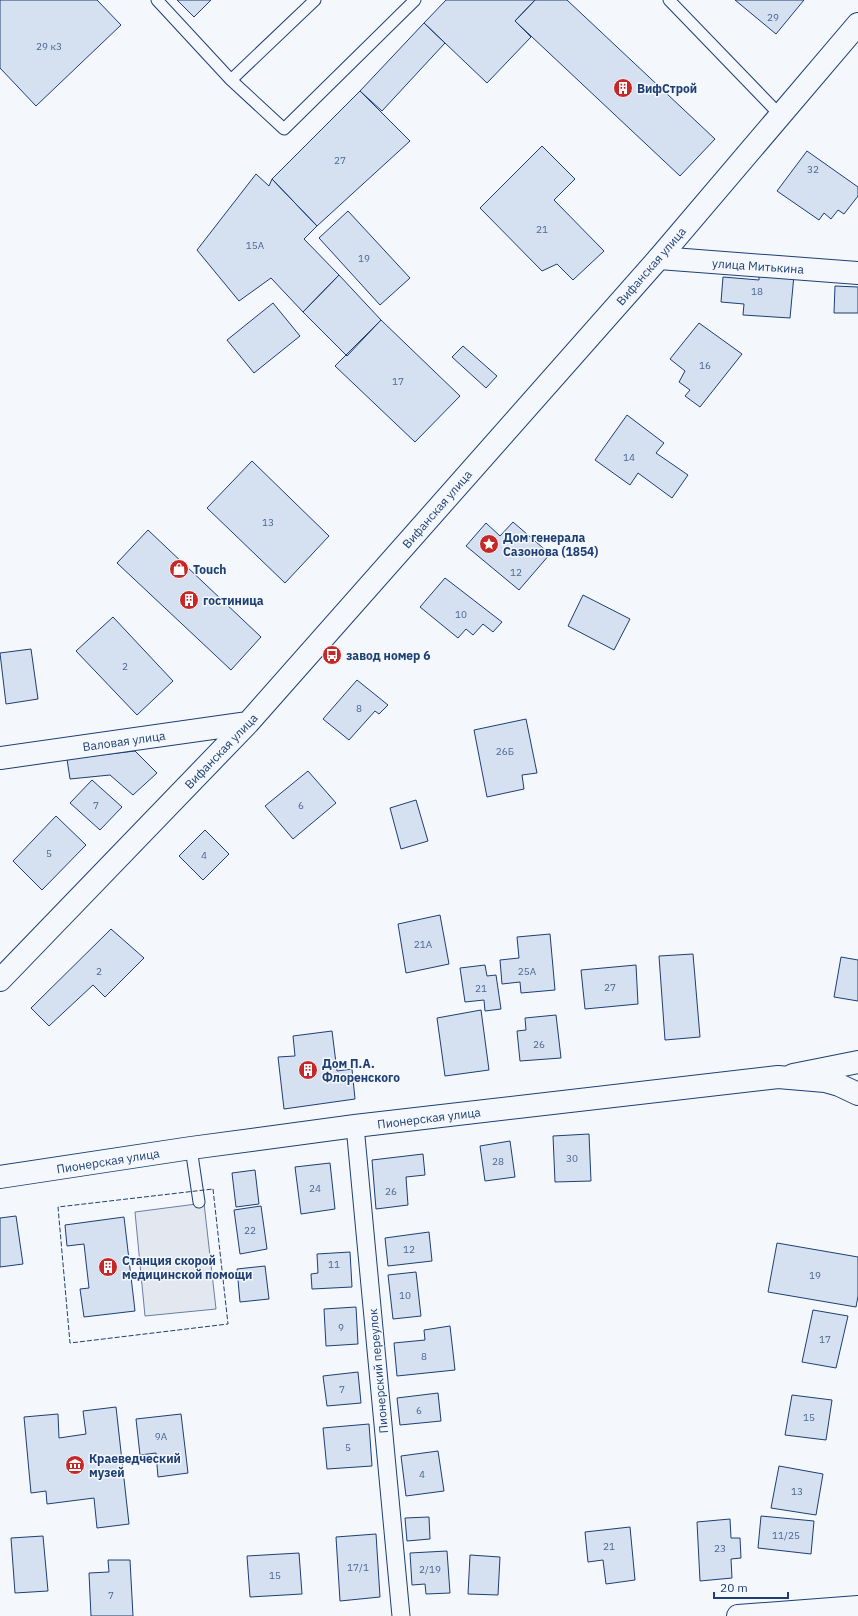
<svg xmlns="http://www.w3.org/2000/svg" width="858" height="1616" font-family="'IBM Plex Sans',sans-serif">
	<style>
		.parking { fill: #e3e8f0; stroke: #687fa3 }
		.building { fill: #d5e0f0; stroke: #1d3f73 }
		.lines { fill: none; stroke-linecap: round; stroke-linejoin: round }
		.service-casing { stroke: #1d3f73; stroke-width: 13 }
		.pedestrian-casing { stroke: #1d3f73; stroke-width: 19 }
		.minor-casing { stroke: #1d3f73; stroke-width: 24 }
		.tertiary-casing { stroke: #1d3f73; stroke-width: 24 }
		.secondary-casing { stroke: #1d3f73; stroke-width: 24 }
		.service { stroke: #f4f7fb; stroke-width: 11 }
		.pedestrian { stroke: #f4f7fb; stroke-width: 17 }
		.minor { stroke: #f4f7fb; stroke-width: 22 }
		.tertiary { stroke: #f4f7fb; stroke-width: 22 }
		.secondary { stroke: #f4f7fb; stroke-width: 22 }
		.fence { stroke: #1d3f73; stroke-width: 1; stroke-dasharray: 5 2; stroke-linecap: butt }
		.labels { text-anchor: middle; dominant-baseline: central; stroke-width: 3; stroke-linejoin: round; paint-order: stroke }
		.number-label { font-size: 10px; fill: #4b6792 }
		.poi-label { font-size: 12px; font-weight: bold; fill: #1d3f73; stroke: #f4f7fb; text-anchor: start }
		.street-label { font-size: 12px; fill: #1d3f73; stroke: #f4f7fb }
	</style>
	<rect width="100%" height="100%" fill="#f4f7fb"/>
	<!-- parking -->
	<path class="parking" d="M204,1203l12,106 -71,7 -10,-104z"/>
	<!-- building -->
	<path class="building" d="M0,0h97l24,25 -85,81 -36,-38z
		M177,0h34l-17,17z
		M446,0h89l-20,21 16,16 -44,46 -63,-60z
		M535,0h32l148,139 -35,37 -165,-155z
		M735,0h69l-28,34z
		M424,23l21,20 -63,68 -22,-20z
		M360,91l50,50 -93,85 -45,-47z
		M542,146l33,33 -21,21 50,51 -31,29 -16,-16 -15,7 -62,-63z
		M807,151l51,36v9l-14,18 -6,-4 -7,9 -7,-6 -5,7 -42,-29z
		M256,174l13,12 3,-7 45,47 -13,13 35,36 -36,37 -32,-34 -32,23 -42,-51z
		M348,211l62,67 -30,27 -61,-67z
		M759,273l35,2 -4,43 -47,-3 1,-11 -23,-2 2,-25 36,3z
		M339,275l42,45 -34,36 -44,-44z
		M835,286l23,1v26h-24z
		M273,303l27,33 -46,37 -27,-33z
		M381,320l79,76 -45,46 -80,-76z
		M699,323l43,31 -42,53 -15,-11 5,-6 -11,-8 6,-11 -15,-12z
		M463,346l34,30 -11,12 -34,-31z
		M627,415l37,28 -8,10 32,22 -16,23 -34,-25 -8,12 -35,-25z
		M252,461l77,75 -44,47 -78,-75z
		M513,522l37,32 -31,36 -53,-44 20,-23 14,13z
		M148,530l113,107 -30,33 -114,-107z
		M445,578l57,44 -9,10 -10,-8 -10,11 -7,-6 -8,9 -38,-31z
		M583,595l47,24 -16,31 -46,-24z
		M113,617l60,64 -36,34 -61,-64z
		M31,649l7,50 -32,5 -6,-51z
		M357,680l31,25 -9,9 -4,-3 -26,29 -26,-21z
		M526,719l11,54 -15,2 2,14 -37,8 -13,-67z
		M135,751l22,22 -24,22 -23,-20 -40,4 -3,-20z
		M308,771l28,32 -43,36 -28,-33z
		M92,780l30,27 -22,23 -30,-27z
		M416,800l12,41 -27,8 -11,-41z
		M56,816l30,29 -44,45 -29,-29z
		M205,830l24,24 -26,26 -24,-24z
		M440,915l9,49 -43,9 -8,-49z
		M111,929l33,29 -39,39 -12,-12 -44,41 -18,-18z
		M550,934l5,56 -34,3 -1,-11 -18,2 -2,-24 19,-2 -2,-21z
		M693,954l7,83 -35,3 -6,-84z
		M841,957l17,3v41l-24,-4z
		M485,965l2,11 9,-1 5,34 -16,2 -1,-11 -19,2 -5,-34z
		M636,965l2,39 -53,5 -4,-39z
		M481,1010l8,60 -44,6 -8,-58z
		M556,1015l5,43 -41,3 -3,-30 9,-1 -1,-12z
		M332,1031l5,40 15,-2 3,30 -71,10 -6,-52 17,-1 -2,-20z
		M589,1134l2,47 -36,1 -2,-46z
		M510,1141l5,36 -30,4 -5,-35z
		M423,1154l2,21 -19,2 2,28 -32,4 -4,-49z
		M330,1163l5,46 -34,5 -6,-47z
		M255,1170l4,34 -23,3 -4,-34z
		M261,1206l6,43 -27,5 -6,-44z
		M16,1216l7,48 -23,3v-49z
		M124,1217l11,94 -51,6 -4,-28 9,-1 -5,-44 -17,2 -2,-21z
		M429,1232l3,29 -44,5 -3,-28z
		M777,1243l81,14v39l-2,11 -88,-15z
		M350,1252l2,35 -40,2 -1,-15 7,-1 -1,-19z
		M265,1266l4,33 -29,3 -3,-33z
		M416,1272l5,44 -28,3 -5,-44z
		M356,1307l2,37 -32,2 -2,-37z
		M813,1310l35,6 -12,52 -34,-6z
		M450,1326l5,44 -58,6 -3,-33 31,-3 -1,-10z
		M358,1372l3,31 -34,3 -4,-30z
		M438,1393l3,28 -41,4 -3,-27z
		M792,1395l40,5 -6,40 -41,-5z
		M116,1407l13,117 -32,4 -3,-30 -47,6 -1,-13 -15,2 -7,-76 34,-3 1,24 27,-4 -3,-23z
		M181,1414l7,59 -30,4 -2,-24 -16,2 -4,-36z
		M369,1424l3,42 -45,3 -4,-41z
		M438,1451l6,40 -38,5 -5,-40z
		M779,1466l44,8 -7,41 -45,-7z
		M761,1516l53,5 -3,33 -53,-6z
		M429,1517l1,22 -23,2 -2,-23z
		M730,1519l1,19h9l1,20 -10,1 1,19 -32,3 -3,-59z
		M630,1527l5,53 -29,4 -3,-24 -15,2 -3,-30z
		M376,1534l4,63 -40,4 -4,-64z
		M43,1536l5,55 -33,2 -4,-55z
		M447,1551l3,42 -24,1 -1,-10 -13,1 -2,-32z
		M299,1553l3,41 -52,3 -3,-41z
		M470,1555l30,2 -2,38 -30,-1z
		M108,1560h22l3,56h-42l-2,-43 20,-1z"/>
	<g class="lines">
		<defs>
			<path id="service" d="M157,0l74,80 84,-80
				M669,0l111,115
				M231,80l53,49 131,-129
				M191,1148l8,54"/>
			<path id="pedestrian" d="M355,1126l46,490"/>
			<path id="minor" d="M659,258l199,15
				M793,1075l65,-13
				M738,1616l120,-9"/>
			<path id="tertiary" d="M0,1177l191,-29 164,-22 423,-49 47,4 14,4 19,9"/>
			<path id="secondary" d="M0,758l248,-35
				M0,980l248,-257 411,-465 199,-234"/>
		</defs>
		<!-- service casing -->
		<use href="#service" class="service-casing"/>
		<!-- pedestrian casing -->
		<use href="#pedestrian" class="pedestrian-casing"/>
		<!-- minor casing -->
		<use href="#minor" class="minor-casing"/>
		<!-- tertiary casing -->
		<use href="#tertiary" class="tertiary-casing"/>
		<!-- secondary casing -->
		<use href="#secondary" class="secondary-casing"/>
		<!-- service -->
		<use href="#service" class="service"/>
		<!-- pedestrian -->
		<use href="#pedestrian" class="pedestrian"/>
		<!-- minor -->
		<use href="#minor" class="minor"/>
		<!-- tertiary -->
		<use href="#tertiary" class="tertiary"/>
		<!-- secondary -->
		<use href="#secondary" class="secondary"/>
		<!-- fence -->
		<path class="fence" d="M213,1189l15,135 -158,19 -12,-136z"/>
	</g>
	<!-- icons -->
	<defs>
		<symbol id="building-disc" viewBox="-11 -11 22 22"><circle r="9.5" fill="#c62828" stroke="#f4f7fb"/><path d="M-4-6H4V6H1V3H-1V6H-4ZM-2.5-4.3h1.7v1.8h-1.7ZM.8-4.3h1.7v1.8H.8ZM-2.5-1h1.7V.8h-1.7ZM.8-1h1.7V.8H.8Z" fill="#fff"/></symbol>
		<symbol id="sight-disc" viewBox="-11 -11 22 22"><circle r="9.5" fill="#c62828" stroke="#f4f7fb"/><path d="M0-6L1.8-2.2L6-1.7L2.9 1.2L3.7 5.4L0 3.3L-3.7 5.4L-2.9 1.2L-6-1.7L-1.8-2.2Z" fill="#fff"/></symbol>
		<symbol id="shop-disc" viewBox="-11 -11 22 22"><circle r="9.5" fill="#c62828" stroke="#f4f7fb"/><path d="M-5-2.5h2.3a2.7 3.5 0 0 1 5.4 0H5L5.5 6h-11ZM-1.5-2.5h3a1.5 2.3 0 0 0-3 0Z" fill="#fff"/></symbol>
		<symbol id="bus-disc" viewBox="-11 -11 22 22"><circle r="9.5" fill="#c62828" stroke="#f4f7fb"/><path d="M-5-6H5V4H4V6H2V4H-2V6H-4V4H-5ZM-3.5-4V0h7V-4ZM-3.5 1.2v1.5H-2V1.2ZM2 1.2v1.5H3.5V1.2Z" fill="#fff"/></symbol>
		<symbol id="museum-disc" viewBox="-11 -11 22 22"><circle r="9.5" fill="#c62828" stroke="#f4f7fb"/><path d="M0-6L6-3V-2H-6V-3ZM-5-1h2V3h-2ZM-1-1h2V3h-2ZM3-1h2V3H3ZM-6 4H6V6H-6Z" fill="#fff"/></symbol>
	</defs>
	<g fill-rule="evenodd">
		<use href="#building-disc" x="612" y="77" width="22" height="22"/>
		<use href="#sight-disc" x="478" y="533" width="22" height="22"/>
		<use href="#shop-disc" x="168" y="558" width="22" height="22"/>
		<use href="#building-disc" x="178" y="589" width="22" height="22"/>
		<use href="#bus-disc" x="321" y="644" width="22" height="22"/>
		<use href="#building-disc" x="297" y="1059" width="22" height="22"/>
		<use href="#building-disc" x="97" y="1256" width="22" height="22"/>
		<use href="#museum-disc" x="64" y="1454" width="22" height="22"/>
	</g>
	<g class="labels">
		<!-- number labels -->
		<g class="number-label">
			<text x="773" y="17">29</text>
			<text x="49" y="46">29 к3</text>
			<text x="340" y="160">27</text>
			<text x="813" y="169">32</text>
			<text x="542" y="229">21</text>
			<text x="255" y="245">15А</text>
			<text x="364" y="258">19</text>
			<text x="757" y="291">18</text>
			<text x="705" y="365">16</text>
			<text x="398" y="381">17</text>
			<text x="629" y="457">14</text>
			<text x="268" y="522">13</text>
			<text x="516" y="572">12</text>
			<text x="461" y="614">10</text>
			<text x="125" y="666">2</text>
			<text x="359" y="708">8</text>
			<text x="505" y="751">26Б</text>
			<text x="96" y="805">7</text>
			<text x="301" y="805">6</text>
			<text x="49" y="853">5</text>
			<text x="204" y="855">4</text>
			<text x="423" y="944">21А</text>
			<text x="99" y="971">2</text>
			<text x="527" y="971">25А</text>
			<text x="610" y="987">27</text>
			<text x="481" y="988">21</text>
			<text x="539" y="1044">26</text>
			<text x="572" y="1158">30</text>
			<text x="498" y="1161">28</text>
			<text x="315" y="1188">24</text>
			<text x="391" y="1191">26</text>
			<text x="250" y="1230">22</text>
			<text x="409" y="1249">12</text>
			<text x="334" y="1264">11</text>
			<text x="815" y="1275">19</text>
			<text x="405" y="1295">10</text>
			<text x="341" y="1327">9</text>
			<text x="825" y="1339">17</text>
			<text x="424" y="1356">8</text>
			<text x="342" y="1389">7</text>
			<text x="419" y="1410">6</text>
			<text x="809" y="1417">15</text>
			<text x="161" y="1436">9А</text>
			<text x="348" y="1447">5</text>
			<text x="422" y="1474">4</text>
			<text x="797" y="1491">13</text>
			<text x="786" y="1535">11/25</text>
			<text x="609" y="1546">21</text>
			<text x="720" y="1548">23</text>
			<text x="358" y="1567">17/1</text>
			<text x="430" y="1569">2/19</text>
			<text x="275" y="1575">15</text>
			<text x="111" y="1595">7</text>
		</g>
		<!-- poi labels -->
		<g class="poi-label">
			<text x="637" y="88">ВифСтрой</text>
			<text x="503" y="537">Дом генерала<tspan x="503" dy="14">Сазонова (1854)</tspan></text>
			<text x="193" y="569">Touch</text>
			<text x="203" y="600">гостиница</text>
			<text x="346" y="655">завод номер 6</text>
			<text x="322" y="1063">Дом П.А.<tspan x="322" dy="14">Флоренского</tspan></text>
			<text x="122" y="1260">Станция скорой<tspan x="122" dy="14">медицинской помощи</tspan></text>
			<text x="89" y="1458">Краеведческий<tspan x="89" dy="14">музей</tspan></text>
		</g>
		<!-- street labels -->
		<g class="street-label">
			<text transform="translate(651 266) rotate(-49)">Вифанская улица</text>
			<text transform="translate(758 266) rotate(4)">улица Митькина</text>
			<text transform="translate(437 509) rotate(-49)">Вифанская улица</text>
			<text transform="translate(124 741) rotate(-8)">Валовая улица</text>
			<text transform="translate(221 751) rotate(-46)">Вифанская улица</text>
			<text transform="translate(429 1118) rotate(-7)">Пионерская улица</text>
			<text transform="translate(108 1161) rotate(-9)">Пионерская улица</text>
			<text transform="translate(378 1371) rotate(-95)">Пионерский переулок</text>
		</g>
	</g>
	<!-- scale -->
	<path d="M714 1592v6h74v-6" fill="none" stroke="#1d3f73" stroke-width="2"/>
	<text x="720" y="1592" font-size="12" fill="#1d3f73" stroke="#f4f7fb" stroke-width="3" paint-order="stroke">20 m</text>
</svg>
